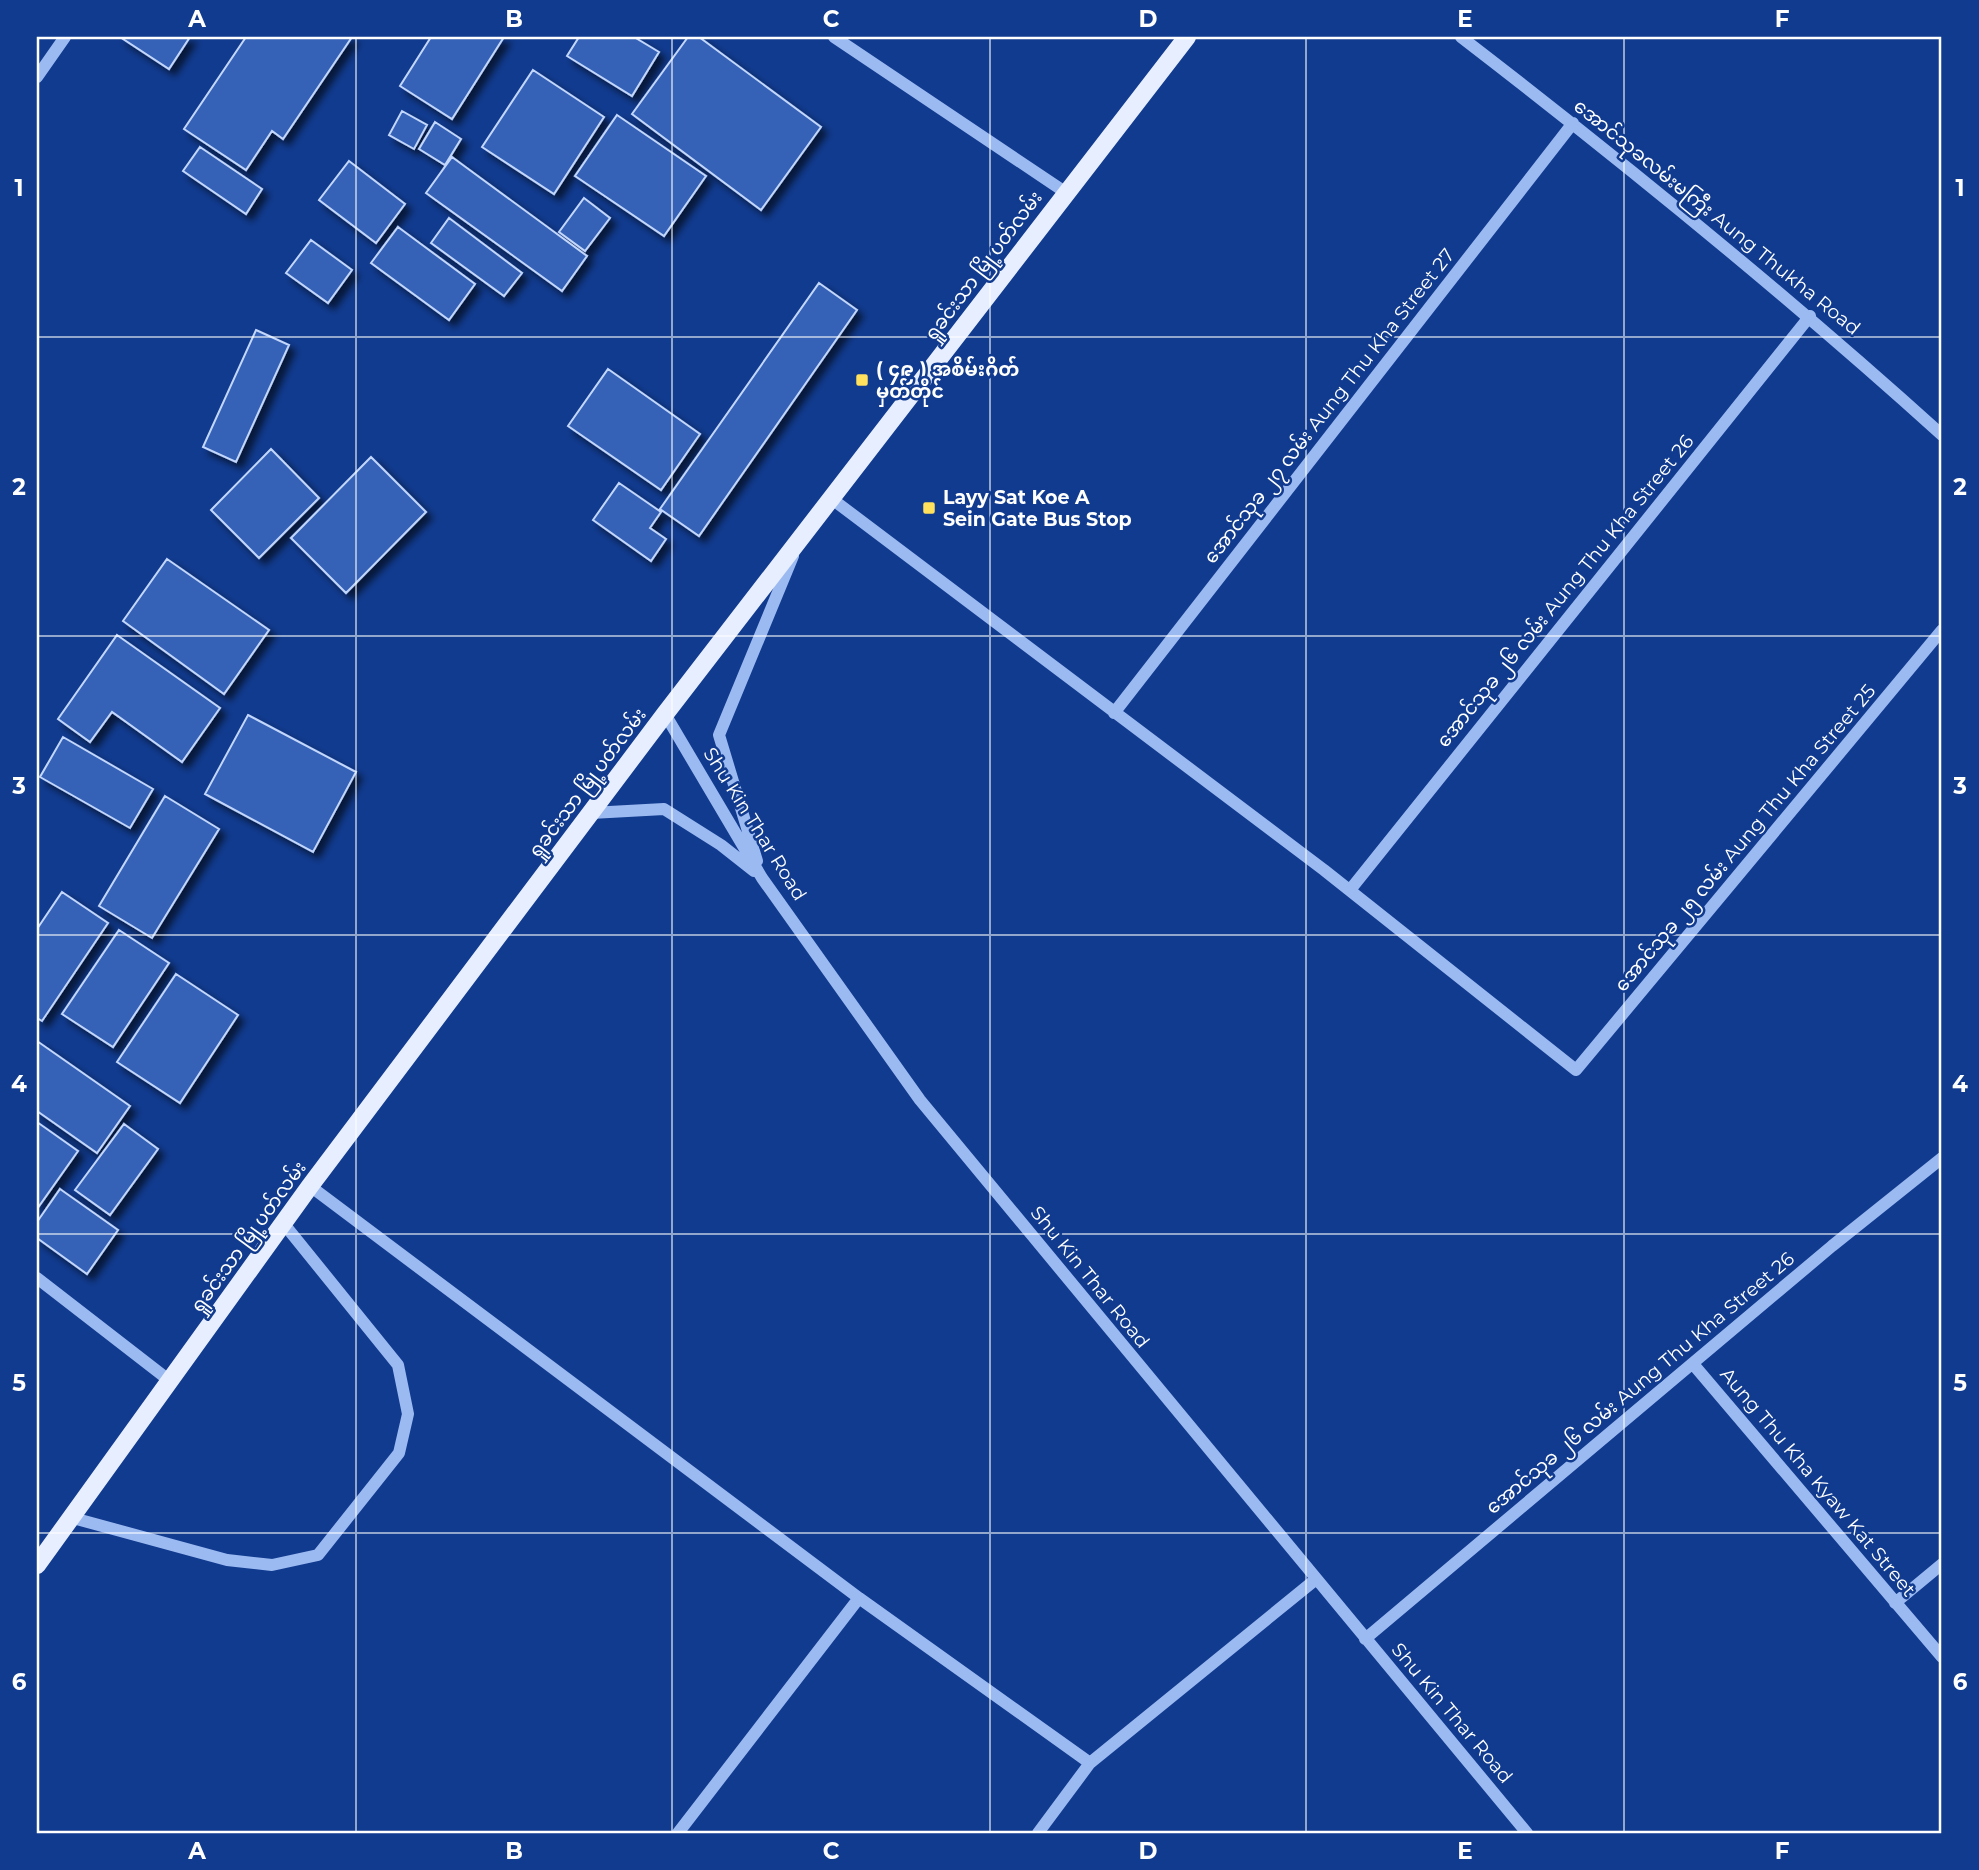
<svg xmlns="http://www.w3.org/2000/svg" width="1979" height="1870" font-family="Montserrat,'Noto Sans Myanmar',sans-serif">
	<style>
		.building { fill: #3562b7; stroke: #c3d7fd; stroke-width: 2; filter: url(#shadow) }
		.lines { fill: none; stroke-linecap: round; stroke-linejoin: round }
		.minor { stroke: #9cbaf2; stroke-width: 12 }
		.major { stroke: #e7eeff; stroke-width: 18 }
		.grid { fill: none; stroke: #fff; stroke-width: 2; stroke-opacity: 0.55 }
		.poi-dot { fill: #ffe15d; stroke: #113b8f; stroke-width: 2.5 }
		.labels { text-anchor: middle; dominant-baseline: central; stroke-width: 5; stroke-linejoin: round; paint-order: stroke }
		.street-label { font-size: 19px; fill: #fff; stroke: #113b8f }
		.poi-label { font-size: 19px; font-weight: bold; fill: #fff; stroke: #113b8f; text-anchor: start }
		.neatline { fill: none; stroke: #fff; stroke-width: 2.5 }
		.grid-label { font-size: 23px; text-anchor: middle; font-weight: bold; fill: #fff }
	</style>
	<defs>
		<filter id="shadow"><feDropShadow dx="6" dy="6" stdDeviation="3.5" flood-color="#0009"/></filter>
	</defs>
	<rect width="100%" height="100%" fill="#113b8f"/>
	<!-- building -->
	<path class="building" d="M120,37h70l-21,32z
		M246,37h106l-69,102 -11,-8 -26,39 -62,-41z
		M431,37h73l-52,82 -52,-33z
		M579,37h55l25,15 -27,44 -65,-40z
		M688,37h11l122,90 -60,83 -129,-96z
		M533,70l71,47 -50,77 -72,-47z
		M402,111l25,14 -13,24 -25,-14z
		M617,115l89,61 -42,60 -89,-60z
		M435,122l26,17 -16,26 -26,-16z
		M200,147l62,42 -16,25 -63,-43z
		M452,157l135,99 -25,35 -136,-98z
		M349,161l56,43 -29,39 -57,-43z
		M584,198l26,20 -25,33 -26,-19z
		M449,218l73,55 -18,23 -73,-53z
		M398,227l77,57 -26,36 -78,-57z
		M311,240l41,30 -24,33 -42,-30z
		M819,283l38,27 -158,226 -39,-27z
		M256,330l33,15 -53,117 -33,-15z
		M608,369l92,65 -39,56 -93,-64z
		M271,449l48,49 -60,60 -48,-48z
		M371,457l55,55 -80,81 -55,-55z
		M619,483l42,29 -11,16 16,11 -15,22 -58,-41z
		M167,559l102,71 -45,64 -101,-73z
		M117,635l103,73 -38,54 -70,-50 -22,30 -32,-23z
		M248,715l108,57 -43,80 -108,-58z
		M63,737l90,52 -23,39 -90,-51z
		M165,796l54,33 -67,109 -53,-32z
		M62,892l46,31 -66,98 -5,-3v-89z
		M119,930l50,33 -56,84 -51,-33z
		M176,974l62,41 -58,88 -63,-41z
		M37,1041l93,65 -33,47 -60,-42z
		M37,1122l41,29 -41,58z
		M124,1124l34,25 -48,66 -35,-25z
		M60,1189l58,41 -31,44 -50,-36v-16z"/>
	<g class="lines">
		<!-- minor -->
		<path class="minor" d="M834,37l231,155
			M1461,37c165,127 326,258 481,398
			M37,77l28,-40
			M832,499l492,371 252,200 366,-440
			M1114,713l459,-590
			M665,714l97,164 158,222 607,733
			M591,813l73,-4 57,36 33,26
			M757,861l-38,-126 74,-179
			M1350,890l460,-574
			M310,1186l549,412 231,165 225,-183
			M37,1278l133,103
			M1693,1364l249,293
			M73,1518l154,42 45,5 46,-10 81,-102 9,-39 -10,-49 -114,-141
			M1895,1603l47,-39
			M1365,1639l467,-393 110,-88
			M678,1833l181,-235
			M1038,1833l52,-70"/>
		<!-- major -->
		<path class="major" d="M37,1565l273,-379 355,-472 522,-677"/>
	</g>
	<!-- grid -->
	<path class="grid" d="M356,37v1796M672,37v1796M990,37v1796M1306,37v1796M1624,37v1796M37,337h1905M37,636h1905M37,935h1905M37,1234h1905M37,1533h1905"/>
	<!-- markers -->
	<g class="poi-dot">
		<rect x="855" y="373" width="14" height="14" rx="3.5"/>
		<rect x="922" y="501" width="14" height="14" rx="3.5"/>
	</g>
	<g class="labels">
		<!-- street labels -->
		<g class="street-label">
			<text transform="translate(1717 217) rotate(39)">အောင်သုခလမ်းမကြီး Aung Thukha Road</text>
			<text transform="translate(983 266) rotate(-53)">ရှုခင်းသာ မြို့ပတ်လမ်း</text>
			<text transform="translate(1329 406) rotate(-52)">အောင်သုခ ၂၇ လမ်း Aung Thu Kha Street 27</text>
			<text transform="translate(1565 591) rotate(-51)">အောင်သုခ ၂၆ လမ်း Aung Thu Kha Street 26</text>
			<text transform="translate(587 783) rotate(-53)">ရှုခင်းသာ မြို့ပတ်လမ်း</text>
			<text transform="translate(755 824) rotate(58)">Shu Kin Thar Road</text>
			<text transform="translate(1745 838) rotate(-50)">အောင်သုခ ၂၅ လမ်း Aung Thu Kha Street 25</text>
			<text transform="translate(248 1237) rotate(-54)">ရှုခင်းသာ မြို့ပတ်လမ်း</text>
			<text transform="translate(1090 1277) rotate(51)">Shu Kin Thar Road</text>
			<text transform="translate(1640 1383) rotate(-40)">အောင်သုခ ၂၆ လမ်း Aung Thu Kha Street 26</text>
			<text transform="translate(1818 1482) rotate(50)">Aung Thu Kha Kyaw Kat Street</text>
			<text transform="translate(1452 1713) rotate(50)">Shu Kin Thar Road</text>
		</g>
		<!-- poi labels -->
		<g class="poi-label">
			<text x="876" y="369">( ၄၉ ) အစိမ်းဂိတ်<tspan x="876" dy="22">မှတ်တိုင်</tspan></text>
			<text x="943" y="497">Layy Sat Koe A<tspan x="943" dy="22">Sein Gate Bus Stop</tspan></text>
		</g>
	</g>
	<!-- border -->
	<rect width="1979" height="1870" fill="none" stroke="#113b8f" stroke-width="77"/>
	<rect x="38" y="38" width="1902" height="1794" class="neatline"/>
	<g class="grid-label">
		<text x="197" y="27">A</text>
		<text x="514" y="27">B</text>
		<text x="831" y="27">C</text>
		<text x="1148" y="27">D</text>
		<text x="1465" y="27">E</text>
		<text x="1782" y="27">F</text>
		<text x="19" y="196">1</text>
		<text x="1960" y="196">1</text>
		<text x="19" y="495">2</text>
		<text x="1960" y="495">2</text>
		<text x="19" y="794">3</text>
		<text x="1960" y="794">3</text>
		<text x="19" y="1092">4</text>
		<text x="1960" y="1092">4</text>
		<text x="19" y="1391">5</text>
		<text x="1960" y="1391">5</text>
		<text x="19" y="1690">6</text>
		<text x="1960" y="1690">6</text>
		<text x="197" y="1859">A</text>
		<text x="514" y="1859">B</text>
		<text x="831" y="1859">C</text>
		<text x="1148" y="1859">D</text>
		<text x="1465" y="1859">E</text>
		<text x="1782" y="1859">F</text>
	</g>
</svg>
